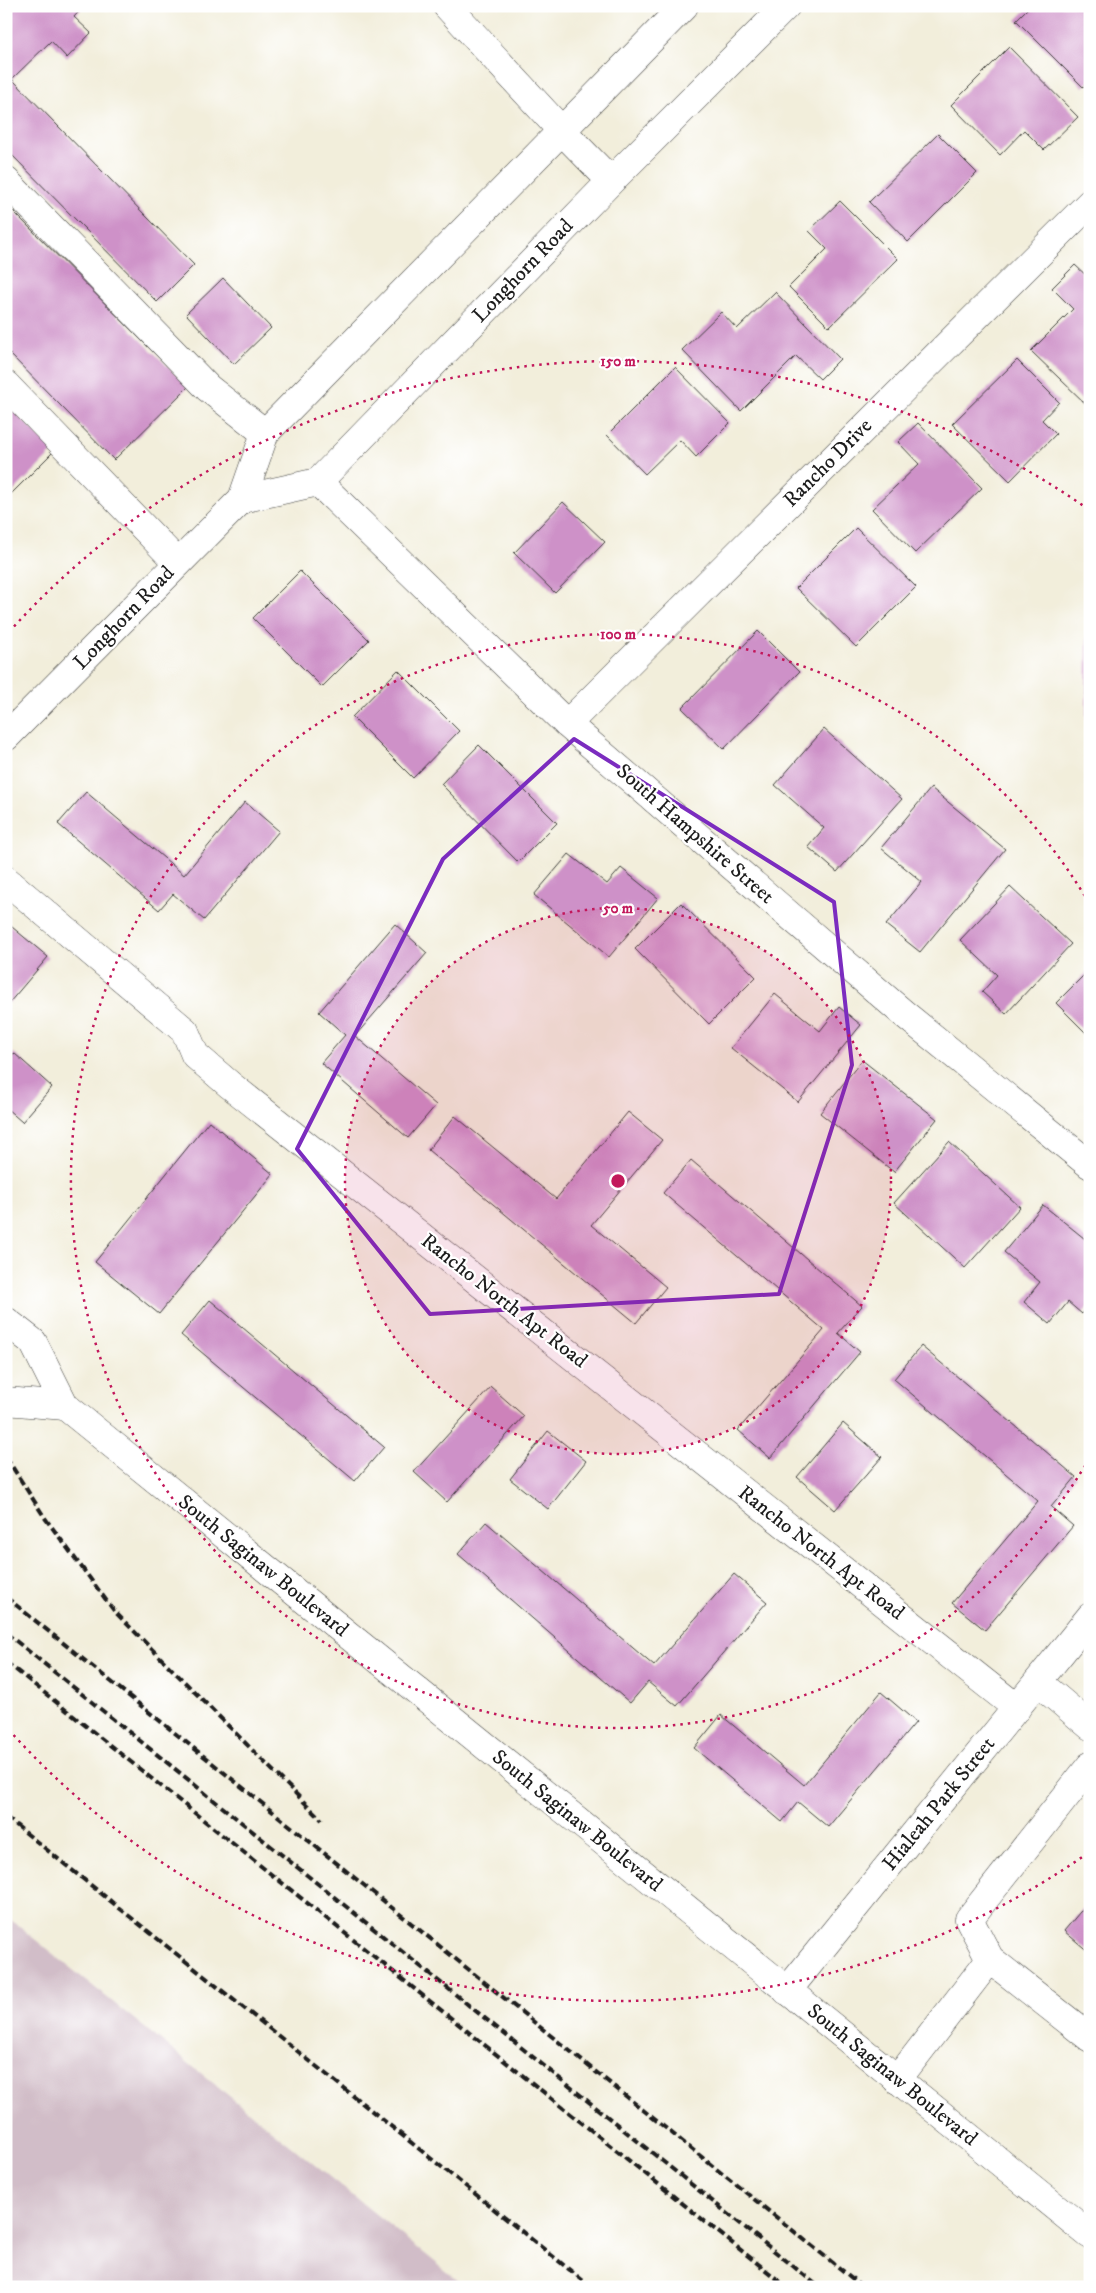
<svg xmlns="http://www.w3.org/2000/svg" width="1096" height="2293" font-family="'IM FELL DW Pica',serif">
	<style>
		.industrial { fill: #d1bdc8 }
		.building { fill: #ce91c8 }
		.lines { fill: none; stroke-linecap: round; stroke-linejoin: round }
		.minor-casing { stroke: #3c3c39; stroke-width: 29 }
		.major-casing { stroke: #3c3c39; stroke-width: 29 }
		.minor { stroke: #fff; stroke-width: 28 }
		.major { stroke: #fff; stroke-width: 28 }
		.rail { stroke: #1c1c1c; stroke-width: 4; stroke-dasharray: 8 4; stroke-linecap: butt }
		.marked { fill: none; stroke: #7b2cbf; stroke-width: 4; stroke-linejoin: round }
		.ring { fill: none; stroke: #c2185b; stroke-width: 2.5; stroke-dasharray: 2.5 5 }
		.labels { text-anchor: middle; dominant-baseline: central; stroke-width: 4.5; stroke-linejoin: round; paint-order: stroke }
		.street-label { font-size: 21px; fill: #1c1c1c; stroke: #fff }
		.centre { fill: #c2185b; stroke: #fff; stroke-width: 2.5 }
		.ring-label { font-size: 15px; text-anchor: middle; font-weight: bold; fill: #c2185b; stroke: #fff; stroke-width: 4.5; stroke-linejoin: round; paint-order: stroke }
	</style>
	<rect width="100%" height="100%" fill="#fff"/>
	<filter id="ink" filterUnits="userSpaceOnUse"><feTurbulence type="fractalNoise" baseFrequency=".02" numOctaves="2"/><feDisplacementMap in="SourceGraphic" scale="10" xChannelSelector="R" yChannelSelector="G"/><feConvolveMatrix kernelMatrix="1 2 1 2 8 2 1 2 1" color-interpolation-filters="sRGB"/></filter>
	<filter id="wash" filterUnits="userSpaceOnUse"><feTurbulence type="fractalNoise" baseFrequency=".0096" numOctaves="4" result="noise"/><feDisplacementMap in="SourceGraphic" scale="20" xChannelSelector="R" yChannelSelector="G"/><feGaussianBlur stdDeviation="1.12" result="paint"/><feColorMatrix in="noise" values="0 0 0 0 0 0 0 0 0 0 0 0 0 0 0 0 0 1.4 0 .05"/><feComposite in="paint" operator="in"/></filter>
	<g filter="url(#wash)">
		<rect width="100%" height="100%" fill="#f2eedb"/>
		<!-- industrial -->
		<path class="industrial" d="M6,1916l460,371h-460z"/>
		<g id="blocks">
			<!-- building -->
			<path class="building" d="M6,6h78l-10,11 17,16 -24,25 -16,-17 -39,38 182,186 -37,37 -151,-153z
				M1030,6h60v74l-7,7 -67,-67z
				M1009,47l69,70 -34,33 -20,-20 -24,25 -49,-50z
				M938,134l39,39 -69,69 -39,-40z
				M840,201l58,58 -69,68 -40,-40 38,-38 -18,-18z
				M6,204l182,183 -74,73 -108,-110z
				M1075,265l15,14 -2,127 -57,-55 42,-42 -21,-21z
				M223,278l48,50 -37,36 -48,-50z
				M775,292l65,67 -20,20 -24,-23 -55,55 -59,-61 39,-38 16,17z
				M1017,360l42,42 -17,18 14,14 -46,47 -58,-57z
				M675,367l55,56 -34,34 -16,-17 -35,34 -38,-39z
				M6,403l48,48 -48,48z
				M918,423l64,65 -67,65 -43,-44 47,-45 -21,-22z
				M563,502l42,40 -50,51 -41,-40z
				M856,528l60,59 -60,60 -60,-59z
				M300,571l69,69 -47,47 -69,-69z
				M1087,623h3v105h-4z
				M758,631l41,41 -75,77 -42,-41z
				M398,670l61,61 -46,47 -61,-61z
				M824,729l78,70 -65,73 -29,-25 16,-19 -49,-43z
				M479,745l78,78 -39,39 -77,-78z
				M931,788l74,61 -85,103 -34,-27 36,-43 -41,-34z
				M86,792l98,83 61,-73 34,29 -75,89 -31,-26 -14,16 -101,-86z
				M569,854l38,30 14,-16 37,30 -49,59 -75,-62z
				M1010,887l61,57 -65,70 -24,-22 15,-17 -37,-35z
				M681,903l75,74 -47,47 -74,-75z
				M6,922l42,35 -39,46 -3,-2z
				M395,924l32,29 -72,83 81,69 -28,33 -87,-75 24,-28 -26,-23z
				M1090,969v68l-34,-34z
				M775,994l45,37 19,-24 22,18 -63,77 -67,-54z
				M14,1053l38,34 -30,35 -16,-14v-46z
				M862,1060l75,59 -43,53 -74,-59z
				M628,1112l34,28 -71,85 75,62 -30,36 -208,-173 27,-34 101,83z
				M209,1121l64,53 -114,140 -64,-52z
				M949,1142l71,65 -55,61 -71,-65z
				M691,1160l171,146 -24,27 22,19 -90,106 -32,-28 86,-100 -161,-137z
				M1043,1205l47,38v62l-8,9 -14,-12 -18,22 -26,-22 16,-20 -36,-30z
				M210,1300l174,147 -29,34 -174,-146z
				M921,1346l155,131 -25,30 22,19 -88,104 -33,-27 86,-102 -144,-122z
				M491,1387l33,29 -77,86 -33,-30z
				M843,1423l39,34 -47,53 -38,-33z
				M548,1431l38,30 -38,48 -38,-30z
				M486,1522l168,144 80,-92 33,28 -90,104 -29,-24 -18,21 -172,-149z
				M881,1692l35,30 -88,105 -30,-25 -16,20 -88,-74 27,-33 83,70z
				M1090,1900v53l-26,-22z"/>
		</g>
	</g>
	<g filter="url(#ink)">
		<use href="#blocks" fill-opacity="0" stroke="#3c3c39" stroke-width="1"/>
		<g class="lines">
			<defs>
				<path id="minor" d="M447,6l114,124
					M6,181l202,207 57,45
					M6,385l172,178
					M318,482l249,242 336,289 187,152
					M567,724l523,-521
					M6,880l179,151 10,24 35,30 787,623
					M1038,1682l52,44
					M990,1959l-21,-40 121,-153
					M787,1991l303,-374
					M897,2080l93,-121 100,79"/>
				<path id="major" d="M561,130l50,51
					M242,499l76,-17 293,-301 175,-175
					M6,737l236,-238 23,-66 419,-427
					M6,1321l27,21 32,64 1025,829
					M6,1401l59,5"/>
			</defs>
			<!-- minor casing -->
			<use href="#minor" class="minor-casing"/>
			<!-- major casing -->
			<use href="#major" class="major-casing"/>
			<!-- minor -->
			<use href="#minor" class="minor"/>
			<!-- major -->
			<use href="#major" class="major"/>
			<!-- rail -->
			<path class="rail" d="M6,1457l39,61 70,94 207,208
				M6,1597l857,690
				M6,1633l813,654
				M6,1662l781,625
				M6,1817l585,470"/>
		</g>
	</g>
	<!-- marked area -->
	<path class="marked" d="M574,739l260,163 18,163 -73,229 -349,20 -133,-165 146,-290z"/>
	<!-- distance rings -->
	<circle cx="618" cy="1181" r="273" fill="#c2185b" fill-opacity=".12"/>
	<g class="ring">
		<circle cx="618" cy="1181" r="273"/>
		<path d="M1089 1459A547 547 0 1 1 1089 903"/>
		<path d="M1088 1853A820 820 0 0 1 9 1730M9 632A820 820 0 0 1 1088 509"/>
	</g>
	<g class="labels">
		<!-- street labels -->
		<g class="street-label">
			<text transform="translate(523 271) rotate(-46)">Longhorn Road</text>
			<text transform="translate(828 463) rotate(-45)">Rancho Drive</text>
			<text transform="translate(124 618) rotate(-46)">Longhorn Road</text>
			<text transform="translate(695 834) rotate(41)">South Hampshire Street</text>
			<text transform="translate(504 1301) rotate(38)">Rancho North Apt Road</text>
			<text transform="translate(821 1553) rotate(38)">Rancho North Apt Road</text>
			<text transform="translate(263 1566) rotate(39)">South Saginaw Boulevard</text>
			<text transform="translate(939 1804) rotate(-51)">Hialeah Park Street</text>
			<text transform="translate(577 1821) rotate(39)">South Saginaw Boulevard</text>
			<text transform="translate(892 2075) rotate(39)">South Saginaw Boulevard</text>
		</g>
	</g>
	<circle cx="618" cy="1181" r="8" class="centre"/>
	<g class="ring-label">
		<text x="618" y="366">150 m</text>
		<text x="618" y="639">100 m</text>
		<text x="618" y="913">50 m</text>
	</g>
	<!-- margin -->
	<rect width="1096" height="2293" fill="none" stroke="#fff" stroke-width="25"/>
</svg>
